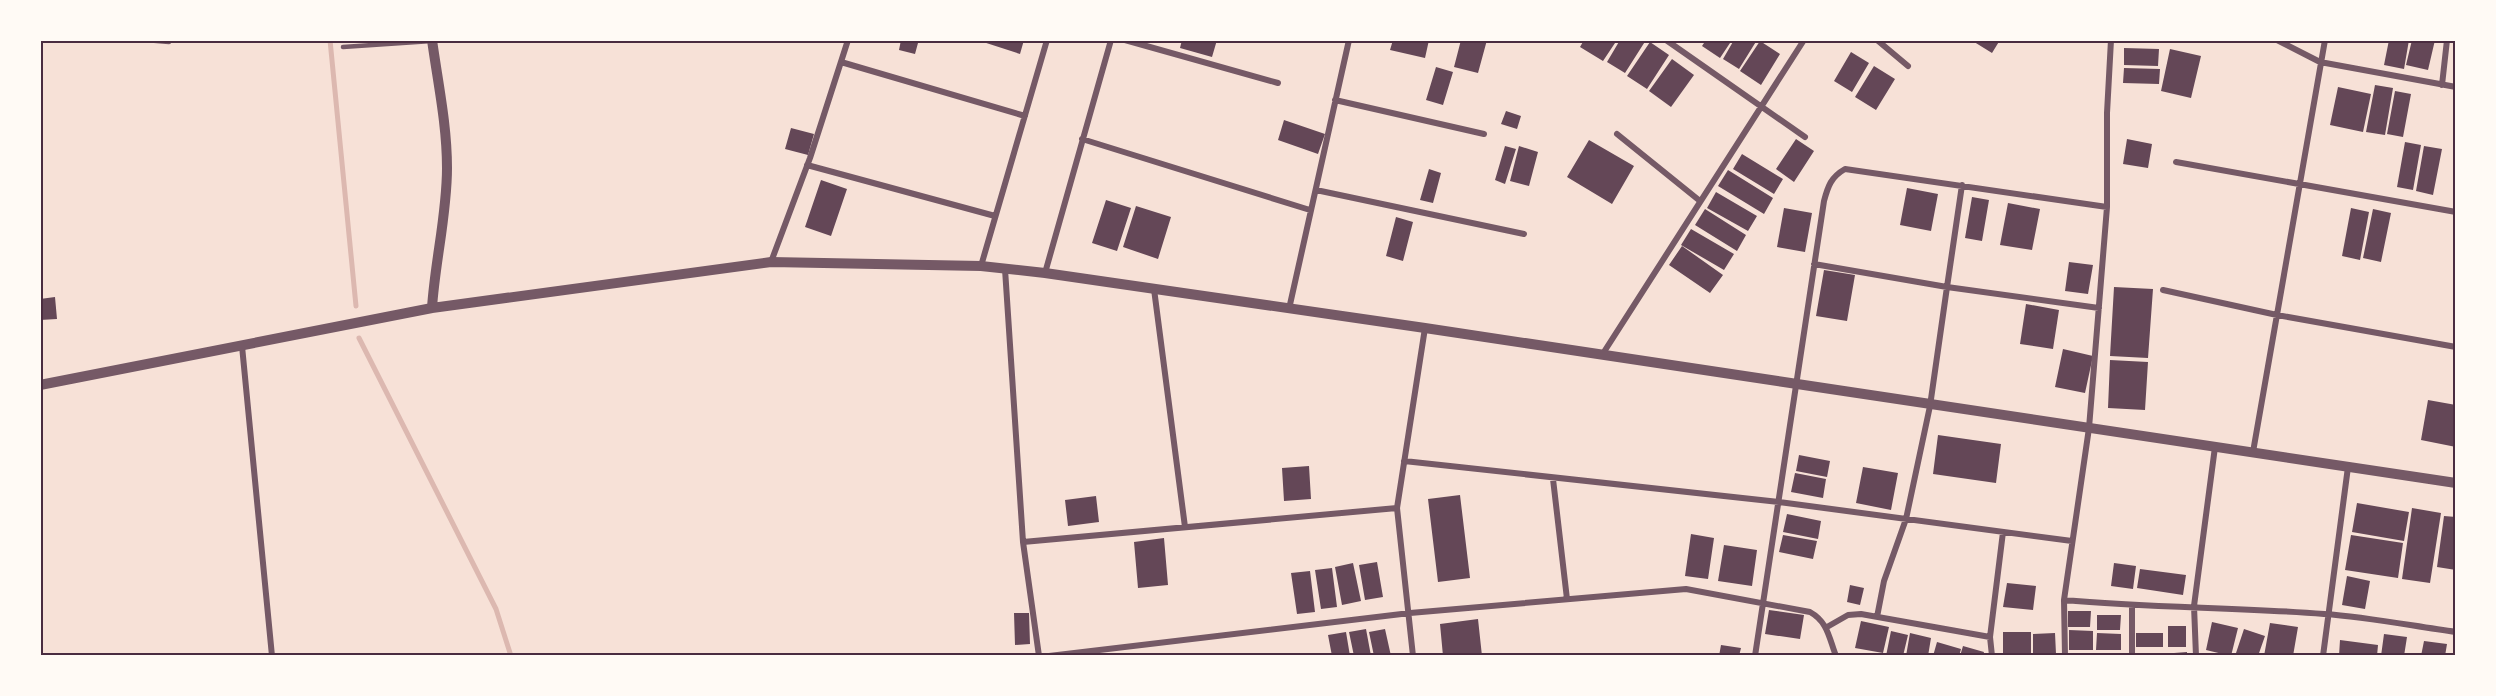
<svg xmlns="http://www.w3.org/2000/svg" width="2496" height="696" font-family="Merriweather,serif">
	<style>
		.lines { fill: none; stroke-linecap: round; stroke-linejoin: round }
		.stream { stroke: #dcb8b0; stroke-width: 5 }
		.building { fill: #644757 }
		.service { stroke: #755966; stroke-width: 4.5 }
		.minor { stroke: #755966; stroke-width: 6 }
		.tertiary { stroke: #755966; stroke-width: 10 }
		.neatline { fill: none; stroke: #4a2c40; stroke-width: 2 }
	</style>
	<rect width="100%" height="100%" fill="#f7e1d7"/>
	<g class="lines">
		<!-- stream -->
		<path class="stream" d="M330,40l26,266
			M359,338l137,271 15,47"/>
	</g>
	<!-- building -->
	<path class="building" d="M901,40l17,3 -3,11 -16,-4z
		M977,40h47l-4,14z
		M1182,40h35l-5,17 -32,-9z
		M1393,40h36l-4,18 -35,-8z
		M1461,40h26l-9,33 -24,-6z
		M1584,40h33l-14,21 -23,-14z
		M1620,40h26l-21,33 -18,-11z
		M1706,40h26l-12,18 -18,-12z
		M1734,40h23l-18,29 -16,-10z
		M1971,40h29l-8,13z
		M2389,40h20l-5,29 -20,-4z
		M2412,40h23l-7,30 -22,-5z
		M1760,41l20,13 -19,31 -21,-14z
		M1650,42l19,13 -22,34 -20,-13z
		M2124,48l35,1 -1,17 -34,-1z
		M2170,49l31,7 -10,42 -30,-7z
		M1851,52l18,11 -17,29 -18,-11z
		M1672,59l22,16 -23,32 -22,-16z
		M1874,66l21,13 -19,31 -21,-13z
		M1436,67l17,5 -10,33 -17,-5z
		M2124,68l36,1 -1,15 -36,-1z
		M2375,85l18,3 -8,47 -19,-3z
		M2338,87l33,7 -8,38 -33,-7z
		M2395,91l16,3 -8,43 -16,-3z
		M1506,111l15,5 -4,13 -16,-5z
		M1284,120l41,14 -7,20 -40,-14z
		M791,128l23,6 -6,21 -23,-6z
		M1796,139l18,12 -20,31 -18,-13z
		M2127,139l25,5 -4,24 -25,-4z
		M1589,140l45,26 -22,38 -45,-27z
		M2405,142l16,3 -8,45 -16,-3z
		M1505,146l11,3 -11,35 -10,-4z
		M1519,146l19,6 -9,34 -19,-5z
		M2424,146l18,3 -9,46 -17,-4z
		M1742,154l41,25 -9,15 -41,-25z
		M1429,169l12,4 -8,30 -13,-3z
		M1728,170l45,28 -9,16 -46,-28z
		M821,180l26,9 -16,47 -26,-9z
		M1907,188l31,6 -7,37 -31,-6z
		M1716,192l41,24 -9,15 -41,-23z
		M1972,197l17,3 -7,41 -17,-3z
		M1106,200l25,8 -14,43 -25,-8z
		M2008,203l32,6 -8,41 -32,-5z
		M1136,206l35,11 -13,42 -35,-12z
		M1784,208l28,5 -7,39 -28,-5z
		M2351,208l18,4 -9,48 -18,-4z
		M1705,209l41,26 -9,16 -42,-26z
		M2373,209l18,4 -10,49 -18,-4z
		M1396,217l17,5 -10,39 -17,-5z
		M1691,229l43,25 -10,16 -43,-25z
		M1682,246l41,29 -13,18 -41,-28z
		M2069,262l24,3 -5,29 -23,-3z
		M1824,270l31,5 -8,46 -31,-5z
		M2114,287l39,2 -5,69 -38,-2z
		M55,297l2,22 -17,1v-21z
		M2026,304l33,6 -6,39 -33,-5z
		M2063,349l30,7 -8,37 -30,-6z
		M2110,360l38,2 -3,48 -37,-2z
		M2428,400l28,5v42l-35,-7z
		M1938,435l63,9 -5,39 -63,-9z
		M1799,455l31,6 -3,16 -31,-6z
		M1309,466l2,33 -27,2 -2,-33z
		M1863,467l35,6 -7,37 -35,-7z
		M1795,473l31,6 -3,19 -32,-6z
		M1460,495l10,83 -32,4 -10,-83z
		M1096,496l3,26 -31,4 -3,-26z
		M2357,503l52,9 -5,29 -52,-9z
		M2412,508l29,5 -11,70 -28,-4z
		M1787,514l34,7 -3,18 -35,-7z
		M2444,516l12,1v53l-19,-3z
		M1691,534l23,4 -6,41 -23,-3z
		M1783,535l34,6 -4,18 -34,-7z
		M2351,535l52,8 -5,35 -53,-8z
		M1164,538l4,47 -30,3 -4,-46z
		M1724,545l33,5 -5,36 -34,-5z
		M1377,562l6,35 -18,3 -6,-35z
		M1353,563l8,38 -19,4 -7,-38z
		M2114,563l22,3 -3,23 -22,-3z
		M1332,568l5,39 -16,2 -6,-39z
		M2140,569l46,6 -3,20 -46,-7z
		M1310,571l5,41 -18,2 -6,-41z
		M2347,576l23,5 -5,28 -23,-4z
		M2007,583l29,3 -3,24 -30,-3z
		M1850,585l14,3 -4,17 -13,-3z
		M1769,610l35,5 -4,24 -35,-5z
		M2068,611h23l-1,16h-22z
		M1014,613h15l1,31 -15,1z
		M2097,615h24l-1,15h-23z
		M1478,619l4,37h-39l-3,-32z
		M1861,621l28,6 -6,26 -28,-5z
		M2212,622l26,6 -7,28 -25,-6z
		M2270,623l28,4 -5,29h-29z
		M2168,626h18v21h-18z
		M1366,629l5,27h-17l-5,-24z
		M1385,629l6,27h-17l-5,-24z
		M2244,629l21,7 -7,20h-23z
		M2069,630l24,1v19h-24z
		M1891,631l17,4 -5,21h-17z
		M1346,632l4,24h-18l-4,-21z
		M2003,632h28v24h-28z
		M1910,633l21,5 -3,18h-22z
		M2055,633l1,21h-23v-20z
		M2097,633l24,1v16h-25z
		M2136,633h27v14h-27z
		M2384,634l23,3 -3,19h-23z
		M2340,640l38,5 -1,11h-38z
		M2424,641l23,3 -2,12h-24z
		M1937,642l24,7 -2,7h-26z
		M1721,645l20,3 -2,8h-20z
		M1963,646l21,6 -1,4h-23z
		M2187,652v4h-26v-2z
		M2097,653h26v3h-26z"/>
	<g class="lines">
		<!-- service -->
		<path class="service" d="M145,40l24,2
			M343,47l89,-6"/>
		<!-- minor -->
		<path class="minor" d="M1125,40l153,43
			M1666,40l139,97
			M1877,40l31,26
			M2277,40l43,22 136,25
			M841,62l184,54
			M2442,85l5,-45
			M1335,100l149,34
			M1617,134l83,67
			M1082,139l228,71
			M2176,162l280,50
			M807,165l188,51
			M1962,185l-15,102 152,21
			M1316,190l208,44
			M771,262l39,-104 38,-118
			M1814,264l133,23 -17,119 -24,113 -22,62 -7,36
			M981,266l66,-226
			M1005,269l18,273 16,114
			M1045,273l66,-233
			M1154,289l31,238
			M2163,290l114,25 179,32
			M1289,309l60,-269
			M242,346l30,310
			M1602,355l202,-315
			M2253,452l72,-412
			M1404,461l375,41 293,39
			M1553,479l14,120
			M1023,542l374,-34
			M2064,600c86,8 173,7 260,14 44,3 88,12 132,18
			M2132,607v49
			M1827,627l21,-12 13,-1 129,23 2,19
			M1990,637l13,-105
			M1049,656l361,-43 276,-24 124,23c18,10 19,26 26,44
			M1413,656l-16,-148 28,-180
			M1755,656l69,-455c4,-15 7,-24 21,-32l262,38
			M2065,656l-1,-56 25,-172 18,-221v-94l4,-73
			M2196,656l-2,-50 21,-159
			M2323,656l25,-189"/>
		<!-- tertiary -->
		<path class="tertiary" d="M432,40c6,43 15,85 15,128 0,47 -12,93 -15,140
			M40,385l392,-77 339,-46 210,4 64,7 380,55 1031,155"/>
	</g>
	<!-- border -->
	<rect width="2496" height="696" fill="none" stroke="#fffaf5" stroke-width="84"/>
	<rect x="42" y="42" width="2412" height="612" class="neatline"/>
</svg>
